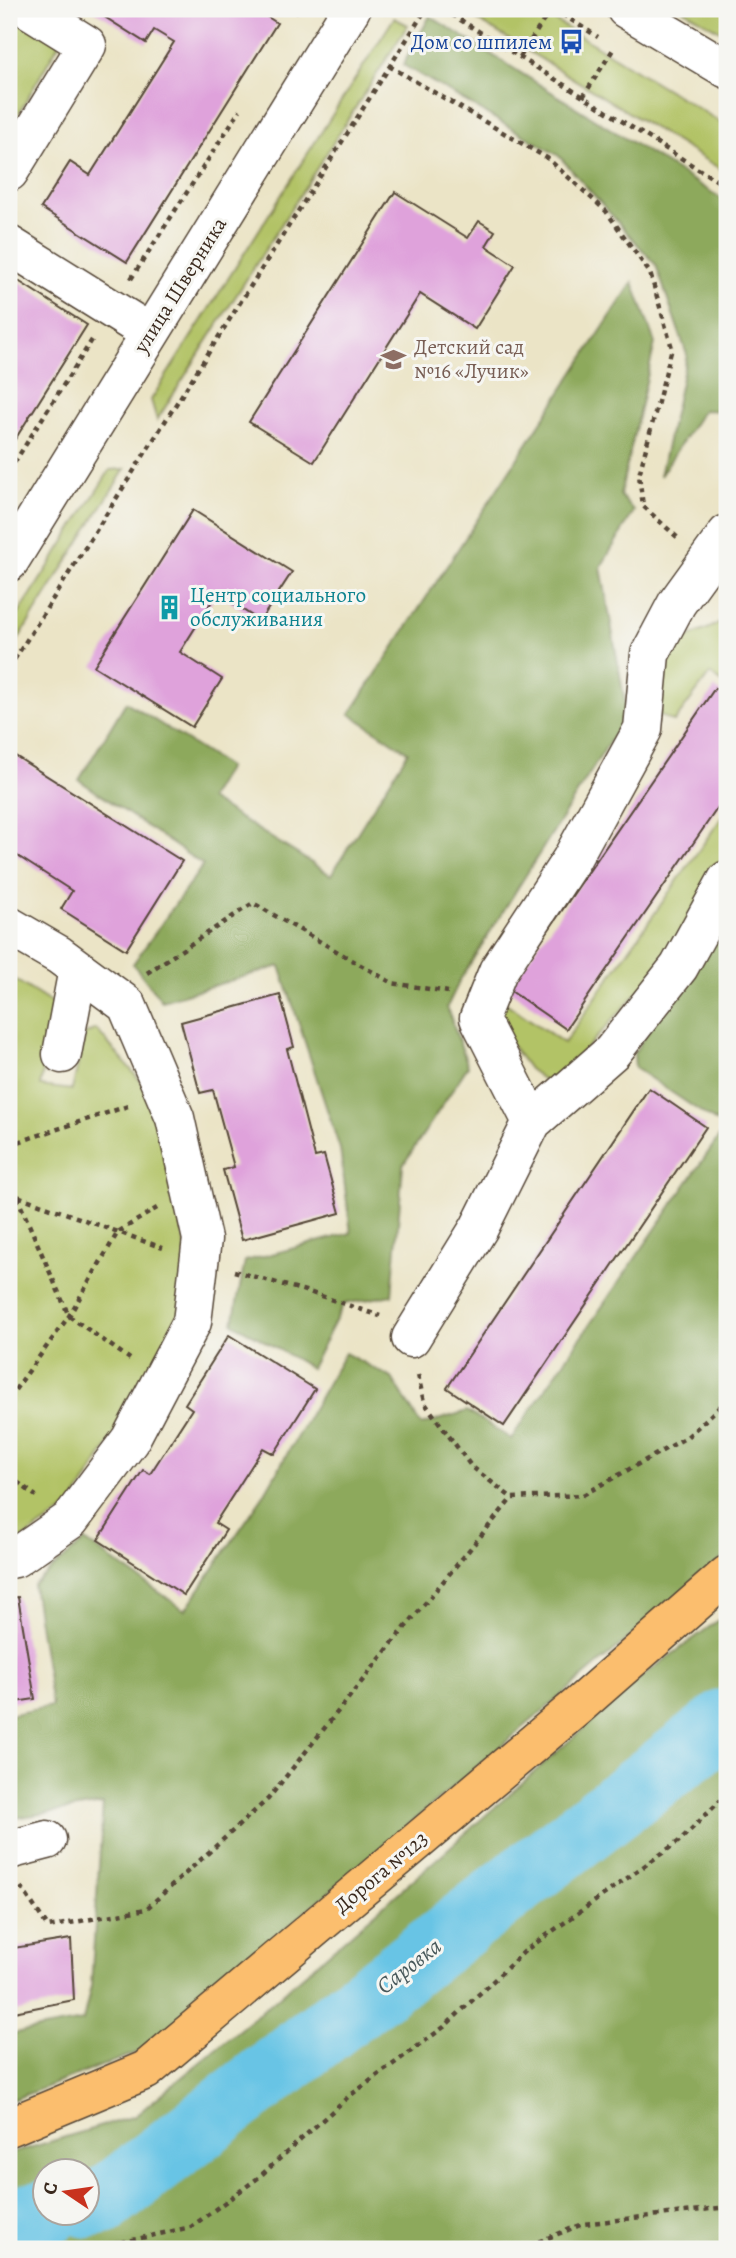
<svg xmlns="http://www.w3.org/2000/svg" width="736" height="2258" font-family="Alegreya,serif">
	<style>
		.green { fill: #b2c366; stroke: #767642; stroke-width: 2 }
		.forest { fill: #8da95b; stroke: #646a3c; stroke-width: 2; fill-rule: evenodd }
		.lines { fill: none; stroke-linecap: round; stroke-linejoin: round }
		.river { stroke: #67c4e5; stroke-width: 66 }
		.building { fill: #dfa2db }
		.minor-casing { stroke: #554637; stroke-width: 41 }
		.major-casing { stroke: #554637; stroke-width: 41 }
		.path { stroke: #554637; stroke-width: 4.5; stroke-dasharray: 5 5; stroke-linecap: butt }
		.minor { stroke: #fff; stroke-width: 38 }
		.major { stroke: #fbbe6e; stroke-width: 38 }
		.labels { text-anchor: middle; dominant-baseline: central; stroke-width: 6; stroke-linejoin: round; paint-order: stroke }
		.transit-label { font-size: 21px; fill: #164399; stroke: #f6f6f2; text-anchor: end }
		.street-label { font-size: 21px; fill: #3b2a1e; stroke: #f6f6f2 }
		.education-label { font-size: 21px; fill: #785e54; stroke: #f6f6f2; text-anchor: start }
		.culture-label { font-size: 21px; fill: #0d838f; stroke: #f6f6f2; text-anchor: start }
		.water-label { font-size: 23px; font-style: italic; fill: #48585a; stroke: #f6f6f2 }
	</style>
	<rect width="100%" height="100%" fill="#f6f6f2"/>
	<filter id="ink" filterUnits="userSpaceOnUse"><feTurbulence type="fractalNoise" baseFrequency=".0143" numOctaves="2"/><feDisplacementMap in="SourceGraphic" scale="14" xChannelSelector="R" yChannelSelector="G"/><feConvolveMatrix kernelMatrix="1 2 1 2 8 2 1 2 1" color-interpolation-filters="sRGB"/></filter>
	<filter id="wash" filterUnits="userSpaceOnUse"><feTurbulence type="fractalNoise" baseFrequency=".00686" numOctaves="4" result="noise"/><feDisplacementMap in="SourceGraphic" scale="28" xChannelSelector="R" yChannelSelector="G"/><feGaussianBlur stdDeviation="1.57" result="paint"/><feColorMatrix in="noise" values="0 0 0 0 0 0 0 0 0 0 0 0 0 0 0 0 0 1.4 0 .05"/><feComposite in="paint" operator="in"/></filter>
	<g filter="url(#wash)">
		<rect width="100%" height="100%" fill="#ebe4c6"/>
		<!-- green -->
		<path class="green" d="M465,9h71l191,117v47l-264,-162z
			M682,9h45v26z
			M9,12l51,30 -51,88z
			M394,18l14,7 -251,395 -6,-20z
			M125,469l-116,185v-25l101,-159z
			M727,620v66l-17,-12 -36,48 -18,-8 15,-69z
			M727,810v46l-66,111 -109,119 -23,-17 -34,-47 9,-20 60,41z
			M9,976l47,30 -16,80 32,4 13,-56 11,-5 49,57 28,96 17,87 -10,59 -109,178 -62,42z"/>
		<!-- forest -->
		<path class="forest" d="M430,16l297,186v209l-24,-1 -43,66 27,-121 -31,-90 -97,-109 -156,-91z
			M633,282l22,61 -35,152 14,16 -33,56 26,147 -167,266 -13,27 21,59 -65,99 -11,130 -48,9 -33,64 -78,-45 12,-62 106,-28 -11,-84 -60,-183 -118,35 -29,-37 70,-99 -124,-85 47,-78 102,65 -19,32 122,76 77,-123 -58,-38z
			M727,911v644l-586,496 -132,50v-67l74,-13 8,-35 12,-182 -94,15v-104l43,-9 -19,-121 52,-44 100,69 78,-114 82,-143 47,25 29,47 46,-14 44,28 214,-311 -90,-60 -1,-15z
			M727,1614v635h-718v-95l126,-38 134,-111 144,-125 227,-202zM46,2170h42v42h-42z"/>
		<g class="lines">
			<!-- river -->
			<path class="river" d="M88,2205l15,-3 624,-481
				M9,2221l41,-9"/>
		</g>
		<g id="blocks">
			<!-- building -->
			<path class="building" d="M59,9h25l-7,11z
				M92,9h163l22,14 -150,239 -86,-54 29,-46 20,13 84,-133 -20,-12 -8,13z
				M395,192l73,46 11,-17 16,10 -9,15 29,19 -40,64 -55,-35 -106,168 -65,-40z
				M9,275l78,50 -78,124z
				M193,510l99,62 -32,49 -43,-28 -37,59 42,27 -30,48 -98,-61z
				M715,688l12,9v97l-161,235 -58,-40z
				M9,752l173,109 -56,89 -65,-41 11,-18 -59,-38 -4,6z
				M280,995l14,52 -7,2 28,108 9,-2 16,58 -98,27 -19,-70 11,-3 -21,-77 -13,3 -19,-71z
				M649,1088l57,39 -202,299 -57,-38z
				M229,1335l86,54 -41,65 -11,-6 -48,75 11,7 -42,65 -86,-55 45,-70 7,4 42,-65 -7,-5z
				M18,1597l17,102 -26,4v-105z
				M9,1931l5,17 57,-9 3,61 -65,13z"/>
		</g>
	</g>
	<g filter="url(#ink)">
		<use href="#blocks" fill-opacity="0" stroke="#554637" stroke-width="2"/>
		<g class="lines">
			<defs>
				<path id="minor" d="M626,9l101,60
					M9,172l78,-127 -58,-36
					M9,245l141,88
					M9,562l342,-553
					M9,926l50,29 68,50 48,113 27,121 -10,83 -62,118 -60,80 -55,38 -6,1
					M62,1054l16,-85
					M532,1122l-53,-104 19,-47 73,-111 72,-131 7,-75 27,-51 50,-69
					M411,1338l68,-110 53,-106 80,-70 67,-85 48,-87
					M9,1850l38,-10"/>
				<path id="major" d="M9,2127l137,-57 433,-365 148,-130"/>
			</defs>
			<!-- minor casing -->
			<use href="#minor" class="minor-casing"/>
			<!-- major casing -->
			<use href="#major" class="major-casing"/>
			<!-- path -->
			<path class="path" d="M294,9l7,5
				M443,9l284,178
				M554,9l44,28
				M520,57l31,-48
				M389,66l158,92 59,53 44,62 22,75 -33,127 4,31 35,32
				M583,97l31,-49
				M131,279l109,-169
				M9,471l83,-131
				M9,668l417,-659
				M147,973l106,-70 139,80 56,9
				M9,1145l119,-39
				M9,1193l154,55
				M17,1197l52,119 61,43
				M234,1271l75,21 71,24
				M418,1375l6,27 47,64 41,32 71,-3 104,-58 40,-37
				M9,1398l60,-82 49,-84 39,-24
				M9,1476l27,20
				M21,1887l27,40 98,-18 122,-110 126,-158 118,-143
				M92,2249l99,-22 67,-49 90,-81 96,-70 82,-77 152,-108 49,-48
				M520,2249l63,-25 144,-17"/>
			<!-- minor -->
			<use href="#minor" class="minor"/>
			<!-- major -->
			<use href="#major" class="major"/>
		</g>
	</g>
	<!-- icons -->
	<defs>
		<symbol id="bus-bare" viewBox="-9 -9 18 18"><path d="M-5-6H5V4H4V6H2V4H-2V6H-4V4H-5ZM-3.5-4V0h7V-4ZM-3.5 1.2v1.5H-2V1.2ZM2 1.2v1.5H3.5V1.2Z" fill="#1a4fb4" stroke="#f6f6f2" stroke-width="2.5" paint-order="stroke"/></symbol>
		<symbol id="school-bare" viewBox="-9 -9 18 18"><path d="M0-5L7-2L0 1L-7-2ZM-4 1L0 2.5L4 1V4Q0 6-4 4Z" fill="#8d6e63" stroke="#f6f6f2" stroke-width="2.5" paint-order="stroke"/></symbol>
		<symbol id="building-bare" viewBox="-9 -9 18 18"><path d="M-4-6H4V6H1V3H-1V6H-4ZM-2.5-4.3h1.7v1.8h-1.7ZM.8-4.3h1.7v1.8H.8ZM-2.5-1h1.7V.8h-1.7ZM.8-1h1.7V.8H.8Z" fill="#0f9aa8" stroke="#f6f6f2" stroke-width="2.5" paint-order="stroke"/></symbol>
	</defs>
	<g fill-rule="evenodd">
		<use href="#bus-bare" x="554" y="24" width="35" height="35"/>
		<use href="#school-bare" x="376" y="342" width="35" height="35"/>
		<use href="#building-bare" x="152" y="590" width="35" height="35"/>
	</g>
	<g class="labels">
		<!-- transit labels -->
		<g class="transit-label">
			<text x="552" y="42">Дом со шпилем</text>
		</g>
		<!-- street labels -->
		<g class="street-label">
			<text transform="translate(180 285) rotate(-58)">улица Шверника</text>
			<text transform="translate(381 1872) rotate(-40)">Дорога №123</text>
		</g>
		<!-- education labels -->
		<g class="education-label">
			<text x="414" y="347">Детский сад<tspan x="414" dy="24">№16 «Лучик»</tspan></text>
		</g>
		<!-- culture labels -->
		<g class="culture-label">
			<text x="190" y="595">Центр социального<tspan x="190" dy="24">обслуживания</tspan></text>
		</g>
		<!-- water labels -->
		<g class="water-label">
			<text transform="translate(409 1966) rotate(-38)">Саровка</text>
		</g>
	</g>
	<!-- margin -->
	<rect width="736" height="2258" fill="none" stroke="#f6f6f2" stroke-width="35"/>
	<!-- north arrow -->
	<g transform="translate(66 2192) rotate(283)"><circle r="33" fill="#f6f6f2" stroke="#aba49d" stroke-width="2"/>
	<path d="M0-5L12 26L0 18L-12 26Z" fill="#c8321e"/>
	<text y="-10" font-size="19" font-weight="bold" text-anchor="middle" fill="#3b2a1e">С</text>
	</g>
</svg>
